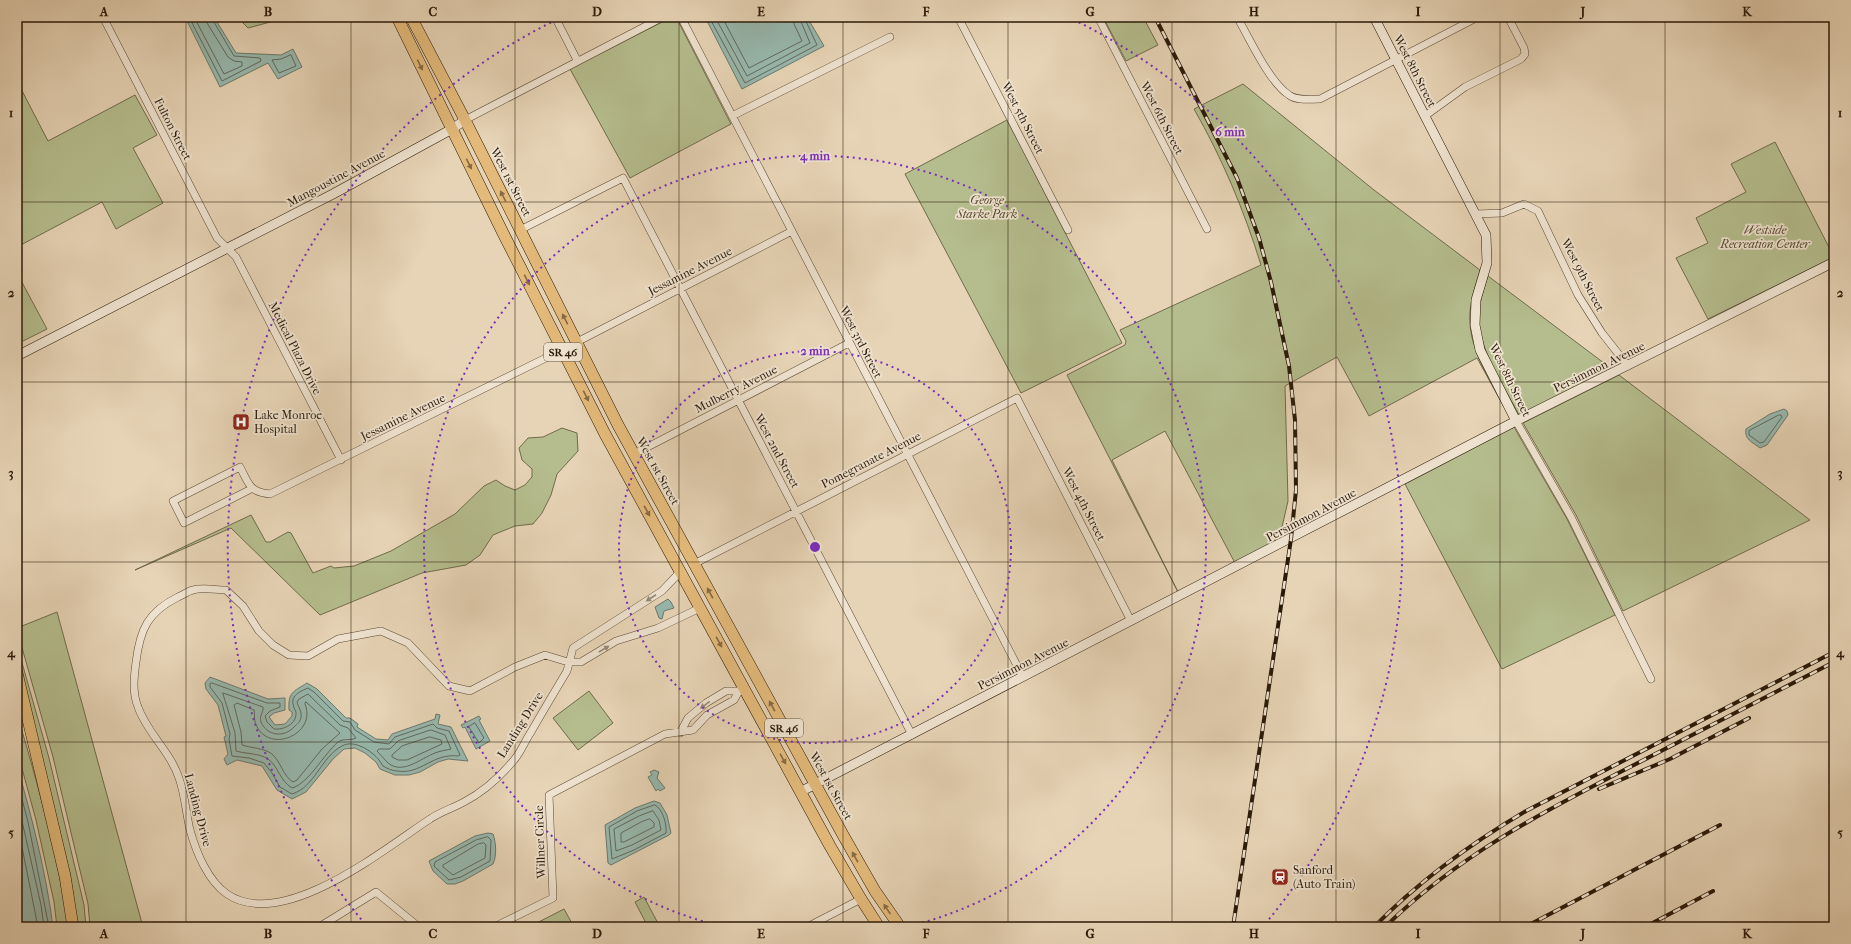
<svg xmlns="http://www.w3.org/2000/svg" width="1851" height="944" font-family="'IM FELL French Canon',serif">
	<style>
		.green { fill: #b5bd8e; stroke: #706b4b }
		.water { fill: #97b8ae; stroke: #6c786c }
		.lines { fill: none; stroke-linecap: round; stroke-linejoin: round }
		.shore { stroke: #61685b; stroke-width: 1 }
		.street-casing { stroke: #5a4834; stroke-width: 8 }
		.secondary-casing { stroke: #2b1908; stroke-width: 10 }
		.primary-casing { stroke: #2b1908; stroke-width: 12 }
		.street { stroke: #efe3d0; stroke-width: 7 }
		.secondary { stroke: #efe3d0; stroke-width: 9 }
		.primary { stroke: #e4ba7b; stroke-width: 11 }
		.rail-casing { stroke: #2b1908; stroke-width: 4 }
		.rail { stroke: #efe3d0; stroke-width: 2.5; stroke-dasharray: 8; stroke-linecap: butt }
		.oneway { fill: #886a42 }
		.oneway2 { fill: #978876 }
		.grid { fill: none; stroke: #2b1908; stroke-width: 1; stroke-opacity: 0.55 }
		.ring { fill: none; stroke: #7b2cbf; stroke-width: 2; stroke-dasharray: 2 4 }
		.labels { text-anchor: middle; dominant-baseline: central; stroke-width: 3.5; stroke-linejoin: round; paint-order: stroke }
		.shield { fill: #efe3d0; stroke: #665644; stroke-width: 1 }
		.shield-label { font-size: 11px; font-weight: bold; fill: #2b1908 }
		.street-label { font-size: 12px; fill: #2b1908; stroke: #efe3d0 }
		.park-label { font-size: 12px; font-style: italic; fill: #544a30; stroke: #efe3d0 }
		.poi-label { font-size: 12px; fill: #2b1908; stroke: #efe3d0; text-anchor: start }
		.centre { fill: #7b2cbf; stroke: #efe3d0; stroke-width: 2 }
		.ring-label { font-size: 12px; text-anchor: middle; font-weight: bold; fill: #7b2cbf; stroke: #efe3d0; stroke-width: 3.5; stroke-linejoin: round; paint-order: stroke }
		.neatline { fill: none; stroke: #2b1908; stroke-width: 1.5 }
		.grid-label { font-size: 13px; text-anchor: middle; font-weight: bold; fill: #2b1908 }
	</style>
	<rect width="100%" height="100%" fill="#e7d4b6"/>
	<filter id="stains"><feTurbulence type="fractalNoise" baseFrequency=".005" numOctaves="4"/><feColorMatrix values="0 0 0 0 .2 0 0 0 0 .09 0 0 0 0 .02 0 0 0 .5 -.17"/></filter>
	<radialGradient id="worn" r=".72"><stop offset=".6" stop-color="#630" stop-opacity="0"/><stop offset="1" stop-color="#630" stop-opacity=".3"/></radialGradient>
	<!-- green -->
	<path class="green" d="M237,17h64l-12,4 -11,-1 -30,8z
		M672,17h4l55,107 -101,54 -60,-109z
		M1103,17h40l15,28 -32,16z
		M17,81l31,60 87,-46 22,40 -24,13 30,55 -47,26 -14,-27 -85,45z
		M1243,84l131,106 106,80c-4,14 -9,28 -10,42 -3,34 19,66 34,95l-27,-49 -108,58 -32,-59 -52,29 3,115 -9,39 -44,23 -70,-132 -53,29 66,132 -111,-217 58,-30 1,-4 -6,-11 141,-65c-17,-55 -39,-107 -67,-156z
		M1007,120l115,223 -101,50 -116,-219z
		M1775,142l59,115 -126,62 -32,-61 32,-15 -12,-25 50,-26 -15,-28z
		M17,273l30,56 -30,15z
		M1488,276l124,93 -93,46c-15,-29 -43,-69 -40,-103 1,-12 5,-24 9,-36z
		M1619,375l191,145 -187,91 -47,-96 -53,-92z
		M1514,427l53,92 48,96 -113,54 -97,-185z
		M562,428l15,5 1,18 -21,23 -6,21 -9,18 -9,11 -18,2 -22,9 -13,20 -14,10 -44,8 -102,42 -89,-87 -96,42 116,-55 15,27h4l18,-10 3,1 22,40 18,-7 3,2 20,-2 37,-15 64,-37 29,-28 12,-6 9,6 10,4 10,-5 7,-8v-8l-10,-9 -3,-12 9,-10 15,-1z
		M57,612l86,315h-53l-2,-23 -35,-147 -36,-127v-2z
		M17,645l32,113 35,147 2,22h-8l-8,-52 -53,-223z
		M589,691l24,32 -35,27 -25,-32z
		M17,714c21,70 40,140 52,213h-12l-3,-25 -18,-82 -19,-70z
		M644,897l16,30h-12l-13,-25z
		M564,909l10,18h-45z"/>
	<!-- water -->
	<path class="water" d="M185,17h29l22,36 45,2 12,-6 9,18 -24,12 -10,-16 -48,24z
		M705,17h102l17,29 -82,43z
		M1784,409l3,2 1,4 -21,30 -7,3c-8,-6 -16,-9 -14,-19l24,-15z
		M668,599l3,3 3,6 -10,3 -2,8 -3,-1 -4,-11z
		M210,677l58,22 17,-1v12l-11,3 -5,4 6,8 10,-1 7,-8v-4l-3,-2c-1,-18 4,-18 18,-27l10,6 29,29h4l8,6 -1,3 19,12 12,1 4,-6 43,-15 1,-5 4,1 -2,9 13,3 17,34 -20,-2 -10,3 -18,10 -11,3h-14l-15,-6 -4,-7 -11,-9 -10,-5 -11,1 -11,10 -27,33 -14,7 -15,-9 -15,-24 -25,-6 -10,5 -3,-6 4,-5 -4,-17 2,-1 -8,-31 -12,-16 -1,-6z
		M479,716l2,3 -2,1 11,21 -14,8 -11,-22 -2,1 -2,-3z
		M17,765c15,53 29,107 36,162h-36z
		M654,770l5,2 -2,6 8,10 -5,3 -2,-2 -2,2 -8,-14 4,-2 -2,-3z
		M654,801l6,2 7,12 4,18 -2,2 -58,30 -3,-2 -3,-38 30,-17z
		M488,833l5,1c3,8 4,22 0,30l-30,17 -8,3h-8l-14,-13 -4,-10 46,-25z"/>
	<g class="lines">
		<!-- shore -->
		<path class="shore" d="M189,17l33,64 39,-20 -1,-3 -26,-2 -23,-39
			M194,17l30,57 18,-8v-4l-8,-1 -6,-4 -21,-34 -1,-6
			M709,17l36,66 72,-38 -13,-28
			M715,17l32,59 63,-33 -11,-26
			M722,17l27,51 53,-27 -8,-17 -1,-7
			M291,55l5,11 -17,7 -7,-13 9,-1z
			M1779,415h2l1,2 -18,25 -4,1 -11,-8v-4z
			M212,683l55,20h13v4l-10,4 -5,5 2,6 7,7c10,1 23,-5 22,-17 -7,-14 -2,-18 12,-24l6,4 29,29 7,1 5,8 19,12 15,2 6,-7 38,-13 4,4 12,3 11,24 -2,1c-26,-3 -37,19 -61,15 -4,0 -11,-3 -14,-5 -1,-1 -3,-5 -4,-6 -7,-9 -25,-21 -37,-14 -21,11 -27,41 -50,48l-12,-7 -8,-14 -8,-10 -15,-5 -17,-2 -3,-17 1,-5 -8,-31 -12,-16v-3z
			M223,693l40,14c1,5 -4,8 -2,15 6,14 23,16 33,5 3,-3 7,-6 7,-10 1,-6 -3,-10 -4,-15l2,-3 9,-5 32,31 8,3 8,10c-6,3 -13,0 -18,4 -14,12 -30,42 -46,46 -13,-8 -13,-21 -24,-29 -9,-6 -22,-5 -32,-8l-1,-18z
			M306,702l34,31 -18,16 -25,31 -4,2c-10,-6 -12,-20 -21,-28 -8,-6 -21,-6 -30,-9l-1,-13 -7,-27 3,-2 17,7c1,4 0,8 1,12 11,34 63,13 50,-18z
			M475,723l9,15 -5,5 -10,-16z
			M431,730l14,5 6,14c-5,1 -11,2 -16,4 -14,5 -34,24 -49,8 -3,-3 -6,-7 -9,-10l2,-2h11l8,-8z
			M430,737l11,3 1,4 -35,16h-9l-6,-3v-2l10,-9z
			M17,780l11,42 21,105
			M17,799l24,106 3,22
			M655,805c8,4 12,20 11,28l-32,17 -22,9 -3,-32 28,-16z
			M653,811l6,9 2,10 -29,15 -16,6 -2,-22 25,-13z
			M650,819l4,4v4l-30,15h-3v-9l20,-11z
			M17,822l21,105
			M488,837l3,3 -1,21 -29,16 -12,3 -15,-14 1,-4 41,-22z
			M484,843l2,2 -1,13 -32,17 -10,-8v-2l35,-21z"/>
		<defs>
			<path id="street" d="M103,17l114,221 19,19 105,203
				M555,17l22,43
				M681,17l342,660
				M958,17l110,213
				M1098,17l109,212
				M1237,17c13,22 32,65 52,78 8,6 21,4 31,4l158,-82
				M732,116l158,-79
				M1425,116l40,-29 56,-28 4,-5 -1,-6 -16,-31
				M465,120l198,-103
				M1476,214l26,-1 22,-9 14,7 40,84 24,38 26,33
				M520,230l103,-52 289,557
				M577,342l215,-111
				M1516,421l55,96 80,162
				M634,454l215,-111
				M251,489l-67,34 -11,-22 67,-34c9,17 9,25 30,27l292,-144
				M694,564l323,-166 114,223
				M680,572l-18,19 -89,57 -6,23c-12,20 -24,40 -36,61 -6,9 -10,20 -17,28 -14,17 -31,32 -50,42 -11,6 -24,10 -34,17 -46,30 -147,113 -203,75 -19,-13 -31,-42 -37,-64 -4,-17 -5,-35 -11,-52 -9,-27 -32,-45 -41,-71 -6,-15 -4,-30 -2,-45 4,-33 12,-50 42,-65 5,-2 10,-6 15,-7 10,-3 23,0 33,0l17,16 16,25 14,14 16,10 19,1 30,-17 43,-8 27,12 41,43 21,5 45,-24 30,-12 23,7h13l35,-21 42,-13 42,-20
				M680,733l8,-15 18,-15 20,-12h13l3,-2
				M319,927l57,-35 43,35
				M494,927l59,-29 -4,-103 116,-61 28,-4 14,-15 27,-15 5,-9
				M807,927l54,-28"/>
			<path id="secondary" d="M1374,17l112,218 1,28 -11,37 -1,25 5,25 36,71
				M17,356l316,-162 119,-65 13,-9
				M800,792l716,-371 318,-159"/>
			<path id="primary" d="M397,17l106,216 102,201 225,412 31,53 18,28
				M411,17l54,103 153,305 225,410 32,56 25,36
				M17,673l48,203 8,51"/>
		</defs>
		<!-- street casing -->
		<use href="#street" class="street-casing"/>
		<!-- secondary casing -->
		<use href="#secondary" class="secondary-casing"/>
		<!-- primary casing -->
		<use href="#primary" class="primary-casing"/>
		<!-- street -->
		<use href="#street" class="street"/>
		<!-- secondary -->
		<use href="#secondary" class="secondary"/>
		<!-- primary -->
		<use href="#primary" class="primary"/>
		<defs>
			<path id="rail" d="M1155,17l82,161 22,60 12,44 18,84 6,54 1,70 -5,49 -58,388
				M1599,789l71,-30 79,-41
				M1374,927c45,-46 96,-83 152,-116l308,-159
				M1385,927c71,-70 159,-116 247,-161 67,-35 135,-69 202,-104
				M1525,927l195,-102
				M1645,927l68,-36"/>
		</defs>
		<!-- rail casing -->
		<use href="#rail" class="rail-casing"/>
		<!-- rail -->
		<use href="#rail" class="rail"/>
	</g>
	<!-- one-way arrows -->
	<defs><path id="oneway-solid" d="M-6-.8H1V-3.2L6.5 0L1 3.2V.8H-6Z"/></defs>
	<g class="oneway">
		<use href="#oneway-solid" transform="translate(420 65) rotate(64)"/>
		<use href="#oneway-solid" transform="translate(469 164) rotate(64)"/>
		<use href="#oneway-solid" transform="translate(503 196) rotate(-117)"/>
		<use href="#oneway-solid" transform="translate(527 280) rotate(63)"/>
		<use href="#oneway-solid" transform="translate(565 319) rotate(-117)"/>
		<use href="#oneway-solid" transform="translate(586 396) rotate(63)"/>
		<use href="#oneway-solid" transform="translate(647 511) rotate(61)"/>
		<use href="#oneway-solid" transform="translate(710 593) rotate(-119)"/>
		<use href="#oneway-solid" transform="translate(719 642) rotate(61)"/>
		<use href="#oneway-solid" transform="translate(772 706) rotate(-119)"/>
		<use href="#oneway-solid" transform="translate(783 759) rotate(61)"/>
		<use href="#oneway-solid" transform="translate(855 857) rotate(-119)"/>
		<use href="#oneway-solid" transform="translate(887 909) rotate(-124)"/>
	</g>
	<g class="oneway2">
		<use href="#oneway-solid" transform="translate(651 598) rotate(147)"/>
		<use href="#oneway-solid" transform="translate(604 649) rotate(-30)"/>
		<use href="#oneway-solid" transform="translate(705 705) rotate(144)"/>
	</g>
	<!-- grid -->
	<path class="grid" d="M186,17v910M351,17v910M515,17v910M679,17v910M843,17v910M1008,17v910M1172,17v910M1336,17v910M1500,17v910M1665,17v910M17,202h1817M17,382h1817M17,562h1817M17,742h1817"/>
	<!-- distance rings -->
	<g class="ring">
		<circle cx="815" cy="547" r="196"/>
		<path d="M720 926A391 391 0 1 1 910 926"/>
		<path d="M365 924A587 587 0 0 1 562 17M1068 17A587 587 0 0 1 1265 924"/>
	</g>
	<!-- icons -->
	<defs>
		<symbol id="hospital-square" viewBox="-11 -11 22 22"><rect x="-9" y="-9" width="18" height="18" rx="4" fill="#8f2418" stroke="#efe3d0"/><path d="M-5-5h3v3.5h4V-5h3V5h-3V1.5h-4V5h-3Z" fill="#fff"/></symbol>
		<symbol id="station-square" viewBox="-11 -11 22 22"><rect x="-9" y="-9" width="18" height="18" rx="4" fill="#8f2418" stroke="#efe3d0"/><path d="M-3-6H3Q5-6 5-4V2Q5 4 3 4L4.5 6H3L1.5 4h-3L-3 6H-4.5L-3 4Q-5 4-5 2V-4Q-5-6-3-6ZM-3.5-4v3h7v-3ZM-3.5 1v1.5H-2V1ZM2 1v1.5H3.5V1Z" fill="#fff"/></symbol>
	</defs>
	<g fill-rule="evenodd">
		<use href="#hospital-square" x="231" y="412" width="20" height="20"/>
		<use href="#station-square" x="1270" y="867" width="20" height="20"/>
	</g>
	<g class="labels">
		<!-- shield labels -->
		<g class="shield">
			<rect x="544" y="343" width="38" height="18" rx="3"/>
			<rect x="765" y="719" width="38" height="18" rx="3"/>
		</g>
		<g class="shield-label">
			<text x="563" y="352">SR 46</text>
			<text x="784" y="728">SR 46</text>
		</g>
		<!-- street labels -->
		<g class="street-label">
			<text transform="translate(1415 71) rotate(63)">West 8th Street</text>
			<text transform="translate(1023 118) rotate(63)">West 5th Street</text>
			<text transform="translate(1162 118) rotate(63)">West 6th Street</text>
			<text transform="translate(173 129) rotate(63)">Fulton Street</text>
			<text transform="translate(336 178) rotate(-28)">Mangoustine Avenue</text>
			<text transform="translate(511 182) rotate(63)">West 1st Street</text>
			<text transform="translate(690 271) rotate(-27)">Jessamine Avenue</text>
			<text transform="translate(1583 275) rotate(63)">West 9th Street</text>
			<text transform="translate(861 342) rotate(63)">West 3rd Street</text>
			<text transform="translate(295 348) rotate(63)">Medical Plaza Drive</text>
			<text transform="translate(1599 367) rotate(-26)">Persimmon Avenue</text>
			<text transform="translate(1510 380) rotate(64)">West 8th Street</text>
			<text transform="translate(736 389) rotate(-27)">Mulberry Avenue</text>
			<text transform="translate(403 417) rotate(-26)">Jessamine Avenue</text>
			<text transform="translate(777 451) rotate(62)">West 2nd Street</text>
			<text transform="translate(871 460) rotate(-27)">Pomegranate Avenue</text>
			<text transform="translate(658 471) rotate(61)">West 1st Street</text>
			<text transform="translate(1084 504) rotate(63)">West 4th Street</text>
			<text transform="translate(1311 515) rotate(-28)">Persimmon Avenue</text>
			<text transform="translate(1023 664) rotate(-27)">Persimmon Avenue</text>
			<text transform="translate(520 725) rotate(-58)">Landing Drive</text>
			<text transform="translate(831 786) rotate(61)">West 1st Street</text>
			<text transform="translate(198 810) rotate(75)">Landing Drive</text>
			<text transform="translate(540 842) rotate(-92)">Willner Circle</text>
		</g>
		<!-- park labels -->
		<g class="park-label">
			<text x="987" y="200">George<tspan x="987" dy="14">Starke Park</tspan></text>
			<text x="1765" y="230">Westside<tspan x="1765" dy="14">Recreation Center</tspan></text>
		</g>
		<!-- poi labels -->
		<g class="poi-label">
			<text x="254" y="415">Lake Monroe<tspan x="254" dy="14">Hospital</tspan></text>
			<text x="1293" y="870">Sanford<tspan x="1293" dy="14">(Auto Train)</tspan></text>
		</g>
	</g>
	<circle cx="815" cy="547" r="6" class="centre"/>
	<g class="ring-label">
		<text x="1230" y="136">6 min</text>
		<text x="815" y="160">4 min</text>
		<text x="815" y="355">2 min</text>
	</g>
	<!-- margin -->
	<rect width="1851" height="944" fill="none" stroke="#e7d4b6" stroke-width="44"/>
	<rect x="22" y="22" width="1807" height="900" class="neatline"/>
	<g class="grid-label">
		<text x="104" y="16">A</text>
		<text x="268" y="16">B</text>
		<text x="433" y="16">C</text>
		<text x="597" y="16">D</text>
		<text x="761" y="16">E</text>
		<text x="926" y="16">F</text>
		<text x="1090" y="16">G</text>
		<text x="1254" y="16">H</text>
		<text x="1418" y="16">I</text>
		<text x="1583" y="16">J</text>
		<text x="1747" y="16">K</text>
		<text x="11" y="117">1</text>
		<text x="1840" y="117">1</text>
		<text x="11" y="297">2</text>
		<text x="1840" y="297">2</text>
		<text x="11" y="477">3</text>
		<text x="1840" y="477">3</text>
		<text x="11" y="657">4</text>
		<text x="1840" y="657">4</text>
		<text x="11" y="837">5</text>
		<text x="1840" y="837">5</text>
		<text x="104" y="938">A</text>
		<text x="268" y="938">B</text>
		<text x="433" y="938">C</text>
		<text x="597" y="938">D</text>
		<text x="761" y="938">E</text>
		<text x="926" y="938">F</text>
		<text x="1090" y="938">G</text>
		<text x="1254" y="938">H</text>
		<text x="1418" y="938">I</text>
		<text x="1583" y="938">J</text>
		<text x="1747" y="938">K</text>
	</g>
	<rect width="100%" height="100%" filter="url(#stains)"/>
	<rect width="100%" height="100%" fill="url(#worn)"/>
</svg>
